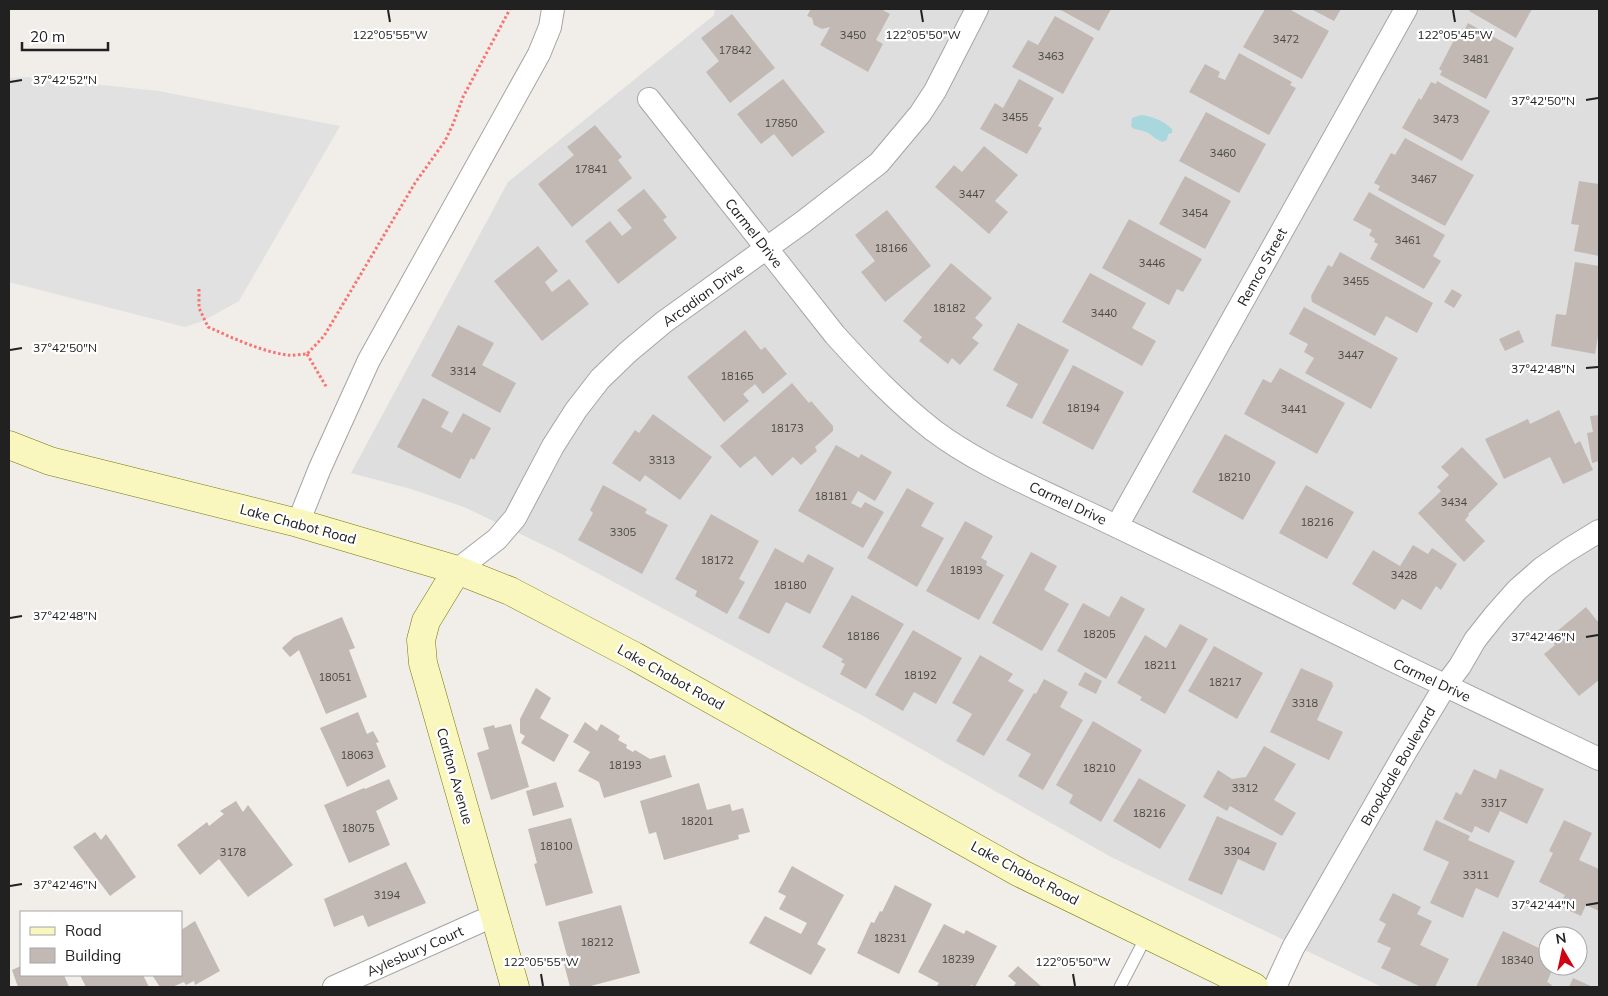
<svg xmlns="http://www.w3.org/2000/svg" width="1608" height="996" font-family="Mulish,sans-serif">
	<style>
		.residential { fill: #dfdede; fill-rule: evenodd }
		.parking { fill: #e1e1e1 }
		.water { fill: #a9d7de }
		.building { fill: #c2b9b4 }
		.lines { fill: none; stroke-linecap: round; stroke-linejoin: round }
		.lane-casing { stroke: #a5a5a5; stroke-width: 13 }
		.street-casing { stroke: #a5a5a5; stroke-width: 24 }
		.secondary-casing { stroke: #787a06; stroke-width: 29 }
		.path { stroke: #f87472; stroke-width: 3; stroke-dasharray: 2.5 2.5; stroke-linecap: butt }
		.lane { stroke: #fff; stroke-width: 11 }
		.street { stroke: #fff; stroke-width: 22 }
		.secondary { stroke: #f9f7be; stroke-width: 28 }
		.ticks { fill: none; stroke: #212121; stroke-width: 2 }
		.labels { text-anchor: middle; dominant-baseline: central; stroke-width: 4.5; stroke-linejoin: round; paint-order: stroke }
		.number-label { font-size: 11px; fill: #494746 }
		.street-label { font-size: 14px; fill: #212121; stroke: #fff }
		.ticks-label { font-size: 12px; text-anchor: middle; fill: #212121; stroke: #fff; stroke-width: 4.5; stroke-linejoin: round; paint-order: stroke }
	</style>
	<rect width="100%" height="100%" fill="#f1ede8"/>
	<!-- residential -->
	<path class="residential" d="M715,9h884v978h-217l-271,-130 -246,-140 -307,-165 -94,-45 -53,-18 -60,-16 157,-291 206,-167zM1548,936h30v30h-30z"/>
	<!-- parking -->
	<path class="parking" d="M29,77l129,14 182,35 -101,175 -36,20 -18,6 -176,-45v-204z"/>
	<!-- water -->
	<path class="water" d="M1141,115c11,1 23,6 31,14v4l-4,1 -1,6 -4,2c-8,-2 -12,-9 -20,-11 -5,-2 -8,0 -12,-5l1,-8z"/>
	<!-- building -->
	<path class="building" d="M811,9h70l9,5 -14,26 7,4 -15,28 -48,-27 10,-18 -8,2 -8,-4 -2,-7 -5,-2z
		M1059,9h52l-12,22z
		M1265,9h24l40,22 -27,48 -59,-32z
		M1311,9h30l-7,12z
		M1470,9h62l-16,29 -47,-27z
		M732,14l43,54 -45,35 -24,-31 13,-11 -18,-23z
		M1055,16l39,22 -31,56 -51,-27 16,-27 10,5z
		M1468,23l46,25 -28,51 -46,-24 2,-4 -3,-2 17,-33 4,2z
		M1239,53l53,29 -2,3 6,3 -27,47 -80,-43 16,-28 15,8 -2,5 7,3z
		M783,79l42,53 -33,25 -18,-23 -13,10 -24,-30z
		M1019,79l35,19 -16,28 4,2 -15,26 -47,-25 15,-26 8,5z
		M1437,81l53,30 -28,50 -60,-33 17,-30 2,2 10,-18 5,2z
		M1206,112l60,32 -27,49 -60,-32z
		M595,125l27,32 -4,3 14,18 -60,49 -34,-43 36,-29 -7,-8z
		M1405,138l69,37 -29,51 -67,-36 2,-4 -6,-3 17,-30 4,2z
		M984,146l34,29 -23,26 13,11 -19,22 -54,-47 19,-22 8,7z
		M1185,176l46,25 -26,48 -46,-25z
		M1579,181l20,3v72l-25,-5 5,-26 -8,-1z
		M644,189l23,28 -4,3 14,18 -59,46 -33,-43 25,-20 12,15 10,-8 -15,-18z
		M1369,192l76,43 -12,21 8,5 -17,28 -54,-30 8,-15 -4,-2 1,-3 -6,-4 3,-5 -19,-10z
		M887,210l44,56 -46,36 -24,-30 14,-11 -20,-26z
		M1129,219l73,40 -19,33 -6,-3 -8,16 -67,-37z
		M538,246l20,25 -13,11 7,10 17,-13 20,25 -47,37 -48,-60z
		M1340,252l93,51 -16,30 -31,-17 -11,20 -63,-34 -1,-6 17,-31 4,2z
		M1575,262l24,4v64l-4,24 -44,-8 5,-32 10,1z
		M951,263l41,35 -17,20 8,7 -11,13 7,5 -19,22 -8,-7 -4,6 -29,-23 3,-4 -19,-16z
		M1090,273l56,30 -14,25 24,13 -14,25 -80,-44z
		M1452,289l10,6 -8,13 -10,-6z
		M1304,307l94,51 -27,51 -66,-36 9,-15 -10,-6 4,-8 -19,-10z
		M1018,323l51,27 -37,69 -26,-13 12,-22 -25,-14z
		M458,325l36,18 -12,22 34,18 -16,30 -69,-37z
		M745,330l16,20 4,-3 22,27 -24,20 -8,-10 -12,10 6,7 -25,21 -37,-45z
		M1519,330l5,12 -19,9 -6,-12z
		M1073,365l51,27 -31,58 -51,-27z
		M1280,368l65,35 -28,51 -73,-40 19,-35 8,4z
		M792,383l17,20 2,-2 22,25v5l-18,16 2,4 -16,14 -8,-8 -21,19 -17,-20 -15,12 -20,-22z
		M423,398l26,14 -8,15 11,6 11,-20 28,15 -17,32 -3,-2 -11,21 -63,-32z
		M1559,410l16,34 5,-3 13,29 -30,14 -13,-27 -46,22 -19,-40 43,-20 2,5z
		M653,414l59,43 -32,43 -35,-25 -5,7 -28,-19 23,-33 4,3z
		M1599,415v46l-7,2 -5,-30 6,-1 -3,-16z
		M1225,434l51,28 -33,58 -51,-28z
		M836,445l23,13 2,-4 31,18 -17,29 -17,-10 -7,12 10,5 4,-6 19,10 -21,36 -65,-37z
		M1462,447l36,37 -30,30 1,1 -4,5 20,21 -21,21 -46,-49 23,-22 -4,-4 12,-12 -8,-8z
		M603,485l44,24 -2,4 23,12 -26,49 -64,-34 15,-27 -3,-3z
		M1306,485l48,27 -27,47 -48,-26z
		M907,488l27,15 -13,23 23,12 -27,49 -50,-29z
		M711,514l48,27 -20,38 6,3 -18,32 -32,-18 2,-5 -22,-12z
		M965,521l28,15 -12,22 6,3 -1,4 18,10 -25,45 -53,-29z
		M1413,545l15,9 4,-6 25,16 -16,26 -5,-4 -15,24 -19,-11 -7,11 -43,-26 21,-34 27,16z
		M775,548l28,15 5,-9 26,14 -24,46 -24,-12 -17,32 -31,-16z
		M1031,552l26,14 -13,24 25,14 -27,47 -50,-28z
		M852,595l52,29 -38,65 -26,-15 5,-10 -4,-2 2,-3 -21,-12z
		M1121,596l24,13 -39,70 -49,-28 26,-48 26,14z
		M1586,607l13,16v57l-20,16 -35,-42 11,-9 -6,-7z
		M342,617l13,31 -6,2 18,47 -41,17 -27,-64 -9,7 -8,-9 12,-11z
		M1180,624l28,15 -43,75 -25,-14 2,-3 -25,-14 28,-48 21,13z
		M913,630l49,28 -26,46 -22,-12 -11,19 -28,-16z
		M1214,646l49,27 -26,46 -49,-28z
		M980,655l33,19 -5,7 16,9 -40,66 -28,-15 16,-27 -20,-11z
		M1301,668l31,14 1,4 -16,34 26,12 -14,28 -59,-28z
		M1085,672l17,9 -6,13 -18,-9z
		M1044,679l24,13 -8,15 23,13 -40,70 -25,-14 13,-22 -25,-14 28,-47 2,1z
		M536,688l15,10 -11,20 29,17 -15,27 -33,-19 4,-7 -5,-3v-14z
		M358,712l9,22 6,-3 6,11 -3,1 10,24 -39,20 -27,-59z
		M1093,721l49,29 -41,72 -32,-19 4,-8 -17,-10z
		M585,722l12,9 4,-7 19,12 -2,4 9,5 -1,3 7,4 2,-2 15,9 15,-4 7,22 -68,21 -5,-16 -21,-11 12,-19 -17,-10z
		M511,724l18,63 -38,13 -14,-47 12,-4 -6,-21 11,-3 1,3z
		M1264,746l32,18 -22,36 22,13 -14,23 -52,-30 -3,5 -24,-14 15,-27 14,9 14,-2z
		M1474,769l22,10 4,-10 44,20 -17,35 -27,-13 -11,22 -14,-7 -3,7 -29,-14 13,-27 5,3z
		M1139,778l47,27 -26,44 -47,-28z
		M389,779l9,20 -22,12 14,34 -41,18 -25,-58 40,-17 1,1z
		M556,782l8,25 -31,9 -7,-25z
		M699,783l8,27 23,-6 2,7 11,-3 7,24 -12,3 1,4 -75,21 -8,-28 -7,2 -9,-33z
		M236,801l7,11 5,-7 45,60 -45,32 -29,-38 -19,16 -23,-30 30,-23 2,4 15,-12 -4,-3z
		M1217,816l60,27 -13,28 -26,-12 -16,36 -34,-15z
		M571,818l22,75 -47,13 -12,-42 3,-1 -9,-34z
		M1436,820l34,16 -2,4 47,21 -17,37 -22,-10 -13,30 -33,-15 19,-41 -26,-12z
		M1564,820l28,13 -13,27 20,9v42l-13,-6 -5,11 -22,-10 6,-11 -26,-13 14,-29 -4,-2z
		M95,832l6,8 5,-6 30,43 -26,19 -37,-49z
		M406,862l20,41 -58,24 -5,-12 -29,12 -10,-28z
		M792,866l52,29 -27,49 9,5 -15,26 -62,-32 16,-27 36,18 6,-11 -28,-14 7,-13 -8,-4z
		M895,885l37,19 -33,70 -42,-21 14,-31 3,1 6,-12 2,1z
		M1393,893l28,14 -4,7 15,7 -12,24 29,14 -14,28h-14l-40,-19 10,-20 -14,-6 9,-18 -7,-4z
		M621,905l19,68 -53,14h-17l-6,-23 5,-1 -11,-41z
		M195,921l25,50 -25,14 -1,-4 -8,4 -2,-3 -12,5h-12l-8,-12h29v-45z
		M944,924l20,10 2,-4 31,16 -22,41 -4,-2 -1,2h-30l-3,-1 2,-3 -21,-11z
		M1503,931l42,20 -4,8 7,3v4h6l-7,16 5,3 -1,2h-75z
		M21,966v9h43l5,12h-51l-6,-17z
		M1018,966l24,21h-29l3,-4 -8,-7z
		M80,975h63l6,12h-63z
		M1573,978l20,9h-24z"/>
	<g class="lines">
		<defs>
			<path id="lane" d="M1120,987l27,-52"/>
			<path id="street" d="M649,99l186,236c30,33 62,67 98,95 41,31 90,52 136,74 44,20 88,42 132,63 132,65 265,129 398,192
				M298,523l22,-55 49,-108 170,-306 11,-27 3,-18
				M1117,526l289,-517
				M457,570l40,-31 18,-21 38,-72 23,-36 24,-31 28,-27 36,-30 139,-100 76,-59 41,-49 15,-23 42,-82
				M334,987l161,-72
				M1275,987l18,-39 113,-197 39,-65 15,-20 15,-26 19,-24 23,-26 25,-22 26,-18 31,-19"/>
			<path id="secondary" d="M9,445l41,16 248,62 159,47 53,21 124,65 386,217 234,114
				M457,570l-31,51 -5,19 2,23 92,324"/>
		</defs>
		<!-- lane casing -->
		<use href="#lane" class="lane-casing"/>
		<!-- street casing -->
		<use href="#street" class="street-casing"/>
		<!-- secondary casing -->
		<use href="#secondary" class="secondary-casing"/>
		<!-- path -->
		<path class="path" d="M199,289v19l9,19c25,11 52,24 79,28 6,1 14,-1 20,-1l17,-18 91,-153 30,-42 8,-17 10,-27 47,-88
			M307,354l20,34"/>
		<!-- lane -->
		<use href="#lane" class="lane"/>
		<!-- street -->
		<use href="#street" class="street"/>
		<!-- secondary -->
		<use href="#secondary" class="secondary"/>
	</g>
	<!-- ticks -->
	<path class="ticks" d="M388,10l2,12M921,10l2,12M1453,10l2,12M10,82l12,-2M1586,100l12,-2M10,350l12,-2M1586,368l12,-1M10,618l12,-2M1586,637l12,-2M10,886l12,-2M1586,905l12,-2M541,974l2,12M1073,974l2,12"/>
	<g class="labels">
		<!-- number labels -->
		<g class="number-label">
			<text x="853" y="35">3450</text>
			<text x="1286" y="39">3472</text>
			<text x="735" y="50">17842</text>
			<text x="1051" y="56">3463</text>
			<text x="1476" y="59">3481</text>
			<text x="1015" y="117">3455</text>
			<text x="1446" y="119">3473</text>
			<text x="781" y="123">17850</text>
			<text x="1223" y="153">3460</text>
			<text x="591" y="169">17841</text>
			<text x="1424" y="179">3467</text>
			<text x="972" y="194">3447</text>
			<text x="1195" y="213">3454</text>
			<text x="1408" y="240">3461</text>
			<text x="891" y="248">18166</text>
			<text x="1152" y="263">3446</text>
			<text x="1356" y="281">3455</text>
			<text x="949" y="308">18182</text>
			<text x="1104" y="313">3440</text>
			<text x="1351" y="355">3447</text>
			<text x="463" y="371">3314</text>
			<text x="737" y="376">18165</text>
			<text x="1083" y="408">18194</text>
			<text x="1294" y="409">3441</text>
			<text x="787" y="428">18173</text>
			<text x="662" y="460">3313</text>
			<text x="1234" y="477">18210</text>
			<text x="831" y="496">18181</text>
			<text x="1454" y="502">3434</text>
			<text x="1317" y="522">18216</text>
			<text x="623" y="532">3305</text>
			<text x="717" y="560">18172</text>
			<text x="966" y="570">18193</text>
			<text x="1404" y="575">3428</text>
			<text x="790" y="585">18180</text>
			<text x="1099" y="634">18205</text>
			<text x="863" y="636">18186</text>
			<text x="1160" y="665">18211</text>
			<text x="920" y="675">18192</text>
			<text x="335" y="677">18051</text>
			<text x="1225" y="682">18217</text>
			<text x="1305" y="703">3318</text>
			<text x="357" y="755">18063</text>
			<text x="625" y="765">18193</text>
			<text x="1099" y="768">18210</text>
			<text x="1245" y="788">3312</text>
			<text x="1494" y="803">3317</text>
			<text x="1149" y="813">18216</text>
			<text x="697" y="821">18201</text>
			<text x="358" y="828">18075</text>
			<text x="556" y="846">18100</text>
			<text x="1237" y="851">3304</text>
			<text x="233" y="852">3178</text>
			<text x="1476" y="875">3311</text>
			<text x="387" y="895">3194</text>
			<text x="890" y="938">18231</text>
			<text x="597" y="942">18212</text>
			<text x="958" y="959">18239</text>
			<text x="1517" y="960">18340</text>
		</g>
		<!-- street labels -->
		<g class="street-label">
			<text transform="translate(754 233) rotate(52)">Carmel Drive</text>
			<text transform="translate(1262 267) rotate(-61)">Remco Street</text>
			<text transform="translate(703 295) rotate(-36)">Arcadian Drive</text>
			<text transform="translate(1068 503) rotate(25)">Carmel Drive</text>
			<text transform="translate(298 524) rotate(15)">Lake Chabot Road</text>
			<text transform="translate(671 677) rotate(29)">Lake Chabot Road</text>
			<text transform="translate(1432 680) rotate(25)">Carmel Drive</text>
			<text transform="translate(1398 766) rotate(-60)">Brookdale Boulevard</text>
			<text transform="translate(455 776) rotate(74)">Carlton Avenue</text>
			<text transform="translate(1025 873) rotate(28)">Lake Chabot Road</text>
			<text transform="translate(415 951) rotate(-24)">Aylesbury Court</text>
		</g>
	</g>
	<g class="ticks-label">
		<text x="1455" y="39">122°05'45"W</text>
		<text x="390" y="39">122°05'55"W</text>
		<text x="923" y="39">122°05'50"W</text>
		<text x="65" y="84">37°42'52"N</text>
		<text x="1543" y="105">37°42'50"N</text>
		<text x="65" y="352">37°42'50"N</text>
		<text x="1543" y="373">37°42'48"N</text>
		<text x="65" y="620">37°42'48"N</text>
		<text x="1543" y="641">37°42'46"N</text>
		<text x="65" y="889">37°42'46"N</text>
		<text x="1543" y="909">37°42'44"N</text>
		<text x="541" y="966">122°05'55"W</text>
		<text x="1073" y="966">122°05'50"W</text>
	</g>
	<!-- border -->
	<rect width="1608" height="996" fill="none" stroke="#212121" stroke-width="20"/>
	<!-- legend -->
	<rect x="20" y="911" width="162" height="65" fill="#ffffff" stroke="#a6a6a6"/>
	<rect x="30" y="927" width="25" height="8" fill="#f9f7be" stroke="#a6a6a6"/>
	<text x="65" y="936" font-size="15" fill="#212121">Road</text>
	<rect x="30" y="948" width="25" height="15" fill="#c2b9b4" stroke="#a6a6a6"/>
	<text x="65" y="961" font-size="15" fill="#212121">Building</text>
	<!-- north arrow -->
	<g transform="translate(1563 951) rotate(351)"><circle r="24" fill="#ffffff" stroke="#a6a6a6"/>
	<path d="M0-4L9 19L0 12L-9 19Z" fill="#d00315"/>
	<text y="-8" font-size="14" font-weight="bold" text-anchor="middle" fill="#212121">N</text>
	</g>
	<!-- scale -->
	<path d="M22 42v8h86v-8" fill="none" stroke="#212121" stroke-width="2.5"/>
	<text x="30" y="42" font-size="15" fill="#212121" stroke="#ffffff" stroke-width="4" paint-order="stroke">20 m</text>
</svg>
